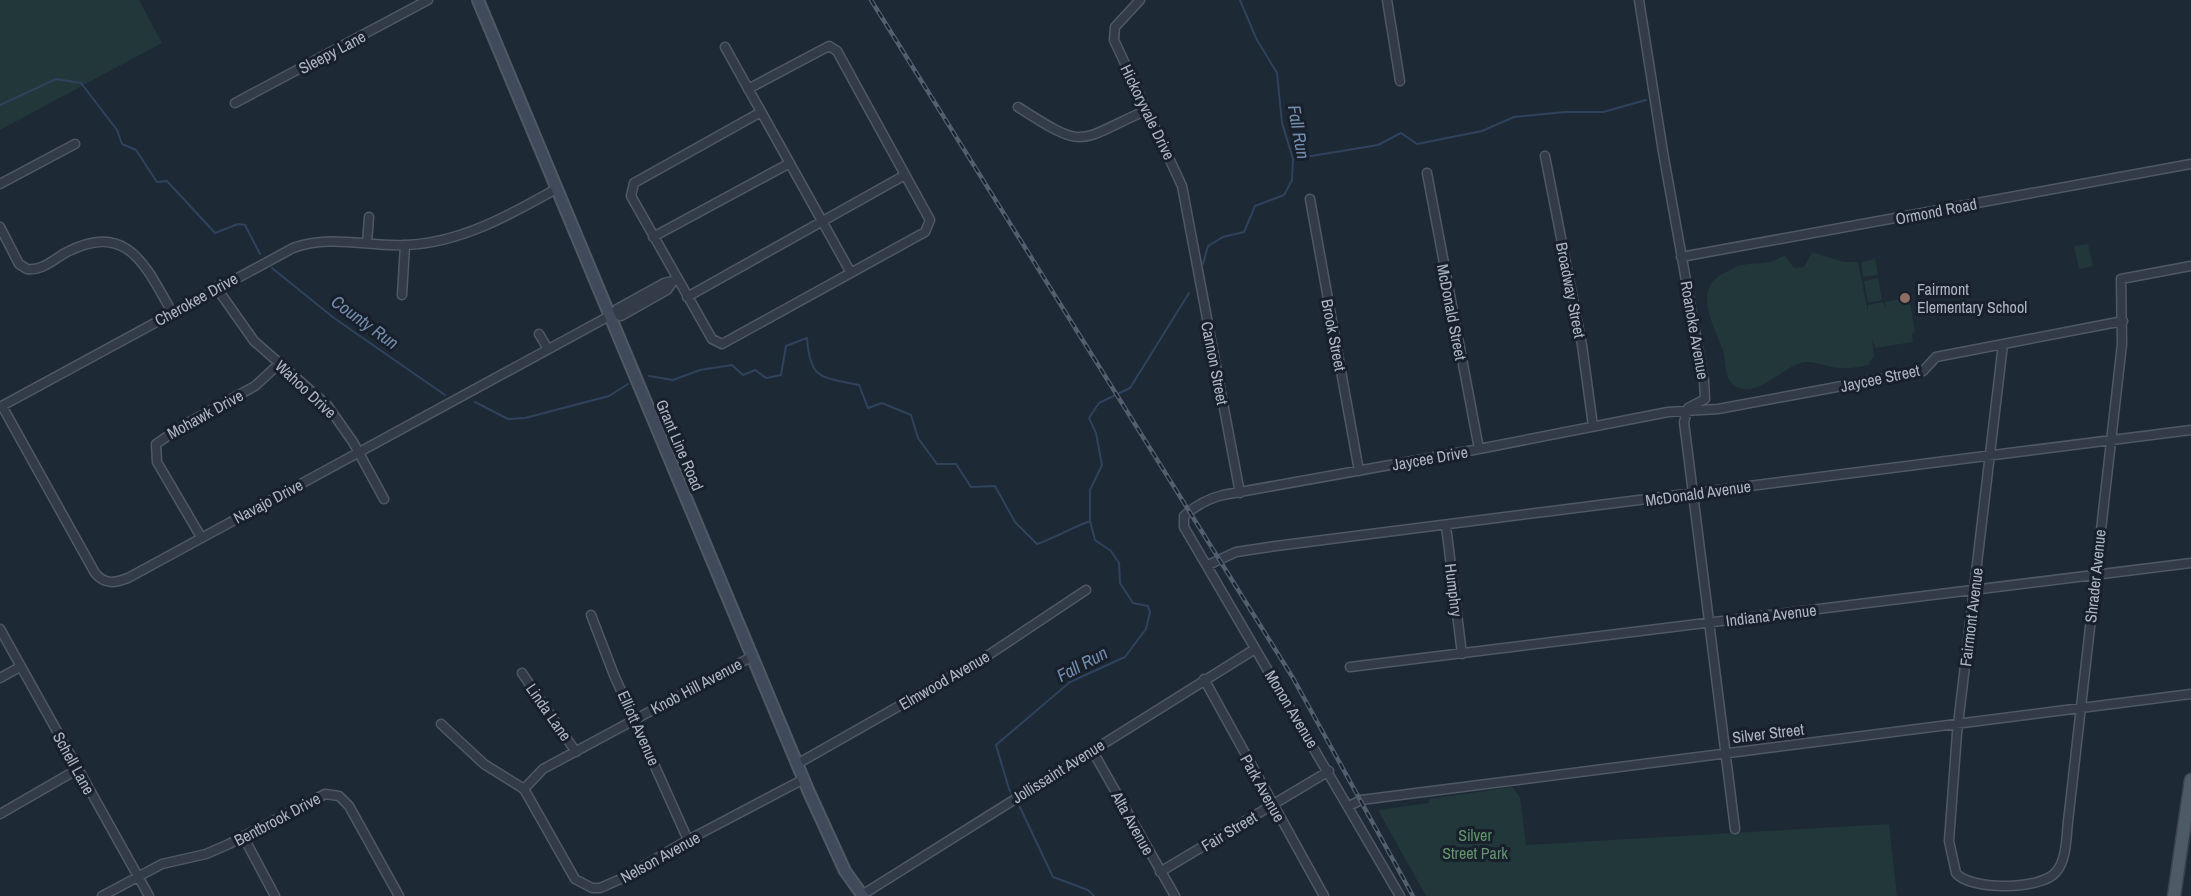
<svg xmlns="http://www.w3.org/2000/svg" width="2191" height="896" font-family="'Archivo Narrow',sans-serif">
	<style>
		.green { fill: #213739 }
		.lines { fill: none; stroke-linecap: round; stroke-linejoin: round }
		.stream { stroke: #2f435d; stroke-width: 2 }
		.street-casing { stroke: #4f5965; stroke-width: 11 }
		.secondary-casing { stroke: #4f5965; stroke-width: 14 }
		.primary-casing { stroke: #3b4450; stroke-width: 15 }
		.street { stroke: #323b47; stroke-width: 8 }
		.secondary { stroke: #404a5a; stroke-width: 10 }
		.primary { stroke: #4f5a67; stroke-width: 12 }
		.rail-casing { stroke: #535f6e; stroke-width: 4.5 }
		.rail { stroke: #18202b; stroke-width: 2; stroke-dasharray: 7; stroke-linecap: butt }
		.education-dot { fill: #8d6e63; stroke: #18202b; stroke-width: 2 }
		.labels { text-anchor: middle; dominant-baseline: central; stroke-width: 6; stroke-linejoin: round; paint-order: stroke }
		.street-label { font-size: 16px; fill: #acb6c4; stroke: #18202b }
		.poi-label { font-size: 16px; fill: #acb6c4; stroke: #18202b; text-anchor: start }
		.park-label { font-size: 16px; fill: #63956d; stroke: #18202b }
		.water-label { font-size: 18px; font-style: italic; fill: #738dae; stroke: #18202b }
	</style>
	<rect width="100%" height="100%" fill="#1e2936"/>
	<!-- green -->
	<path class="green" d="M0,0h139l23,43 -162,87z
		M2088,244l5,22 -14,3 -5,-23z
		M1812,252l32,10h14l10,50v-7l15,-3 3,7 -1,-7 24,-5 6,34 -3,3 1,8 -38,6 -3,-10 2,18 -6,9c-9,2 -19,4 -28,3 -13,0 -27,-9 -40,-5 -18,6 -39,30 -58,26 -19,-4 -15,-24 -19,-38 -8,-24 -32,-61 1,-78 5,-2 11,-7 17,-8 19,-3 26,1 44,-10l9,13 10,-1z
		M1875,259l3,16 -15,2 -2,-15z
		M1878,278l4,22 -14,3 -4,-22z
		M1512,787l8,10 6,48 363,-21 8,72h-471l-48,-86 51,-7v-4z"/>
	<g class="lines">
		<!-- stream -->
		<path class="stream" d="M0,105l56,-26 25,4 36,47 5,14 14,6 21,32 10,-1 48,52 23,-9 7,1 15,29
			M1293,159l85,-14 23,-12 16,11 65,-13 32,-14 51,-5h38l43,-12
			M1203,264l5,-18 15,-9 21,-5 11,-26 29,-11 8,-15 1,-21 -11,-36 -5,-50 -21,-35 -16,-38
			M272,268l62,50 111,77
			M649,376l24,4 27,-10 32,-5 11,10 12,-5 11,8 15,-3 5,-29 21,-8c3,42 14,39 52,47l9,23 14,-5 29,12 7,23 19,26h19l15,23 24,-1 20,36 22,22c18,-6 34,-16 53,-23
			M475,402l33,17 17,-1 84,-22 19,-12
			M1014,797l-5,-8 -13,-44 74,-63 55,-25 21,-28 4,-17 -2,-6 -15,-3 -13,-20 -1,-20 -8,-12 -16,-11 -5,-19v-31l12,-25 -6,-32 -7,-15 10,-15 31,-15 59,-95
			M1017,801l36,76 35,13 6,6"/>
		<defs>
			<path id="street" d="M1140,0l-25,27 -1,13 68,146 58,307
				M1387,0l13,81
				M1639,0l24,152 41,229 1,18 -17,9 -4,14 51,407
				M725,47l126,226
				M748,89l81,-43 8,5 93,169 -5,12 -203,112 -10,-5 -81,-143 3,-13 127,-71
				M235,103l193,-103
				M1018,107c70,45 58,34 129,3
				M1545,156l37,189 11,81
				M1427,173l52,276
				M0,184l75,-40
				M1310,199l49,272
				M0,227l19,37 8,5c15,2 26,-9 38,-16 62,-33 80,12 107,59
				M653,237l137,-74
				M367,243l2,-26
				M1681,257l510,-93
				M216,287l38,54 73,64 26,37 31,57
				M402,295l3,-50
				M687,297l218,-122
				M613,314l8,2 46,-26 5,-7
				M539,334l9,15
				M2003,344l-46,389 -8,108 7,32c14,18 86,17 100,-1 12,-13 10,-41 13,-59l53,-469 -1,-65 70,-13
				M2,406l93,167c10,12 20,10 33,5l485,-264 4,-5 47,-26 13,-3
				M0,407l293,-159c38,-14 74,-1 113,-3 54,-2 104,-30 150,-56
				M1446,526l16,128
				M201,537l-44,-75 -1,-18 28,-19 71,-39 25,-23
				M1208,565l28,-13 40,-6 915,-116
				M591,615l23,60 74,165
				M0,629l149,267
				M1350,667l841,-104
				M522,673l54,79
				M0,678l20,-11
				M1204,679l120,217
				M441,724l43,40 40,25 51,90 17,9h8l23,-10 65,-38 116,-61
				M1092,750l83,146
				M797,764l190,-108 99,-66
				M524,789l19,-20 210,-113
				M1349,806l12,-6 830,-106
				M0,814l78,-45
				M243,836l32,60
				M1160,872l169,-101
				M862,895l393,-246
				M102,896l60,-32 44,-10 23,-10 96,-50 14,2 10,10 50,90
				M1400,896l-216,-369v-11c12,-11 23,-17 39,-21l256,-46 189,-37 50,-3 205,-38 13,-14 187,-36"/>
			<path id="secondary" d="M478,0l330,790 37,81 18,25"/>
			<path id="primary" d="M2174,896l17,-116"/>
		</defs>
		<!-- street casing -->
		<use href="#street" class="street-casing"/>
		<!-- secondary casing -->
		<use href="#secondary" class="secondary-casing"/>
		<!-- primary casing -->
		<use href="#primary" class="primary-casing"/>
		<!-- street -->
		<use href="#street" class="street"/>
		<!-- secondary -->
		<use href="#secondary" class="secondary"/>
		<!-- primary -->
		<use href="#primary" class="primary"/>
		<defs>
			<path id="rail" d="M871,0l422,678 120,218"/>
		</defs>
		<!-- rail casing -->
		<use href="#rail" class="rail-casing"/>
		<!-- rail -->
		<use href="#rail" class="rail"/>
	</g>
	<!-- markers -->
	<circle class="education-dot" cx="1905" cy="298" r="6"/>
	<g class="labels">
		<!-- street labels -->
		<g class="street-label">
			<text transform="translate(332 52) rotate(-28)">Sleepy Lane</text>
			<text transform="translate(1148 112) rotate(64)">Hickoryvale Drive</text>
			<text transform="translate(1936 211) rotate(-11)">Ormond Road</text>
			<text transform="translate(1571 290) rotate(79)">Broadway Street</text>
			<text transform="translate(196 299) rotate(-29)">Cherokee Drive</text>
			<text transform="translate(1452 312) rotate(79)">McDonald Street</text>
			<text transform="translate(1695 330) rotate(80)">Roanoke Avenue</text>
			<text transform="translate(1334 335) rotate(79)">Brook Street</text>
			<text transform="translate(1215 363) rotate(79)">Cannon Street</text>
			<text transform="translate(1880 378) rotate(-12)">Jaycee Street</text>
			<text transform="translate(306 389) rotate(43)">Wahoo Drive</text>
			<text transform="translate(205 414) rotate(-29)">Mohawk Drive</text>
			<text transform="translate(680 445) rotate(67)">Grant Line Road</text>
			<text transform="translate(1430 458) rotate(-10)">Jaycee Drive</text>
			<text transform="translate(1698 493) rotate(-8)">McDonald Avenue</text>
			<text transform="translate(268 501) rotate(-28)">Navajo Drive</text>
			<text transform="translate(2095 576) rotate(-84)">Shrader Avenue</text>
			<text transform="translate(1454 590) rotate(83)">Humphry</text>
			<text transform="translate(1771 615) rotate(-7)">Indiana Avenue</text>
			<text transform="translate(1971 617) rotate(-83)">Fairmont Avenue</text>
			<text transform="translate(944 680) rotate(-30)">Elmwood Avenue</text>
			<text transform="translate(696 686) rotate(-28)">Knob Hill Avenue</text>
			<text transform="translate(1292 709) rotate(59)">Monon Avenue</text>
			<text transform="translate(549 712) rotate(55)">Linda Lane</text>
			<text transform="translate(639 728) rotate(66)">Elliott Avenue</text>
			<text transform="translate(1768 733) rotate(-7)">Silver Street</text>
			<text transform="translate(74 763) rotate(61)">Schell Lane</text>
			<text transform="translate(1058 771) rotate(-32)">Jollissaint Avenue</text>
			<text transform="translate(1263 788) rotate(61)">Park Avenue</text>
			<text transform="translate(277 819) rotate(-28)">Bentbrook Drive</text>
			<text transform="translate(1133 823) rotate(61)">Alta Avenue</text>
			<text transform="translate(1229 831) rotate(-31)">Fair Street</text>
			<text transform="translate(660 857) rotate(-29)">Nelson Avenue</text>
		</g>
		<!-- poi labels -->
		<g class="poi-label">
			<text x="1917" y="289">Fairmont<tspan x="1917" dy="18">Elementary School</tspan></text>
		</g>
		<!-- park labels -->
		<g class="park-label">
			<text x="1475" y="835">Silver<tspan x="1475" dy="18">Street Park</tspan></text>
		</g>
		<!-- water labels -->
		<g class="water-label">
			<text transform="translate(1299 132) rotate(80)">Fall Run</text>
			<text transform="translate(365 322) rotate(36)">County Run</text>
			<text transform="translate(1082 664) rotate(-28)">Fall Run</text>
		</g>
	</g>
</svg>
